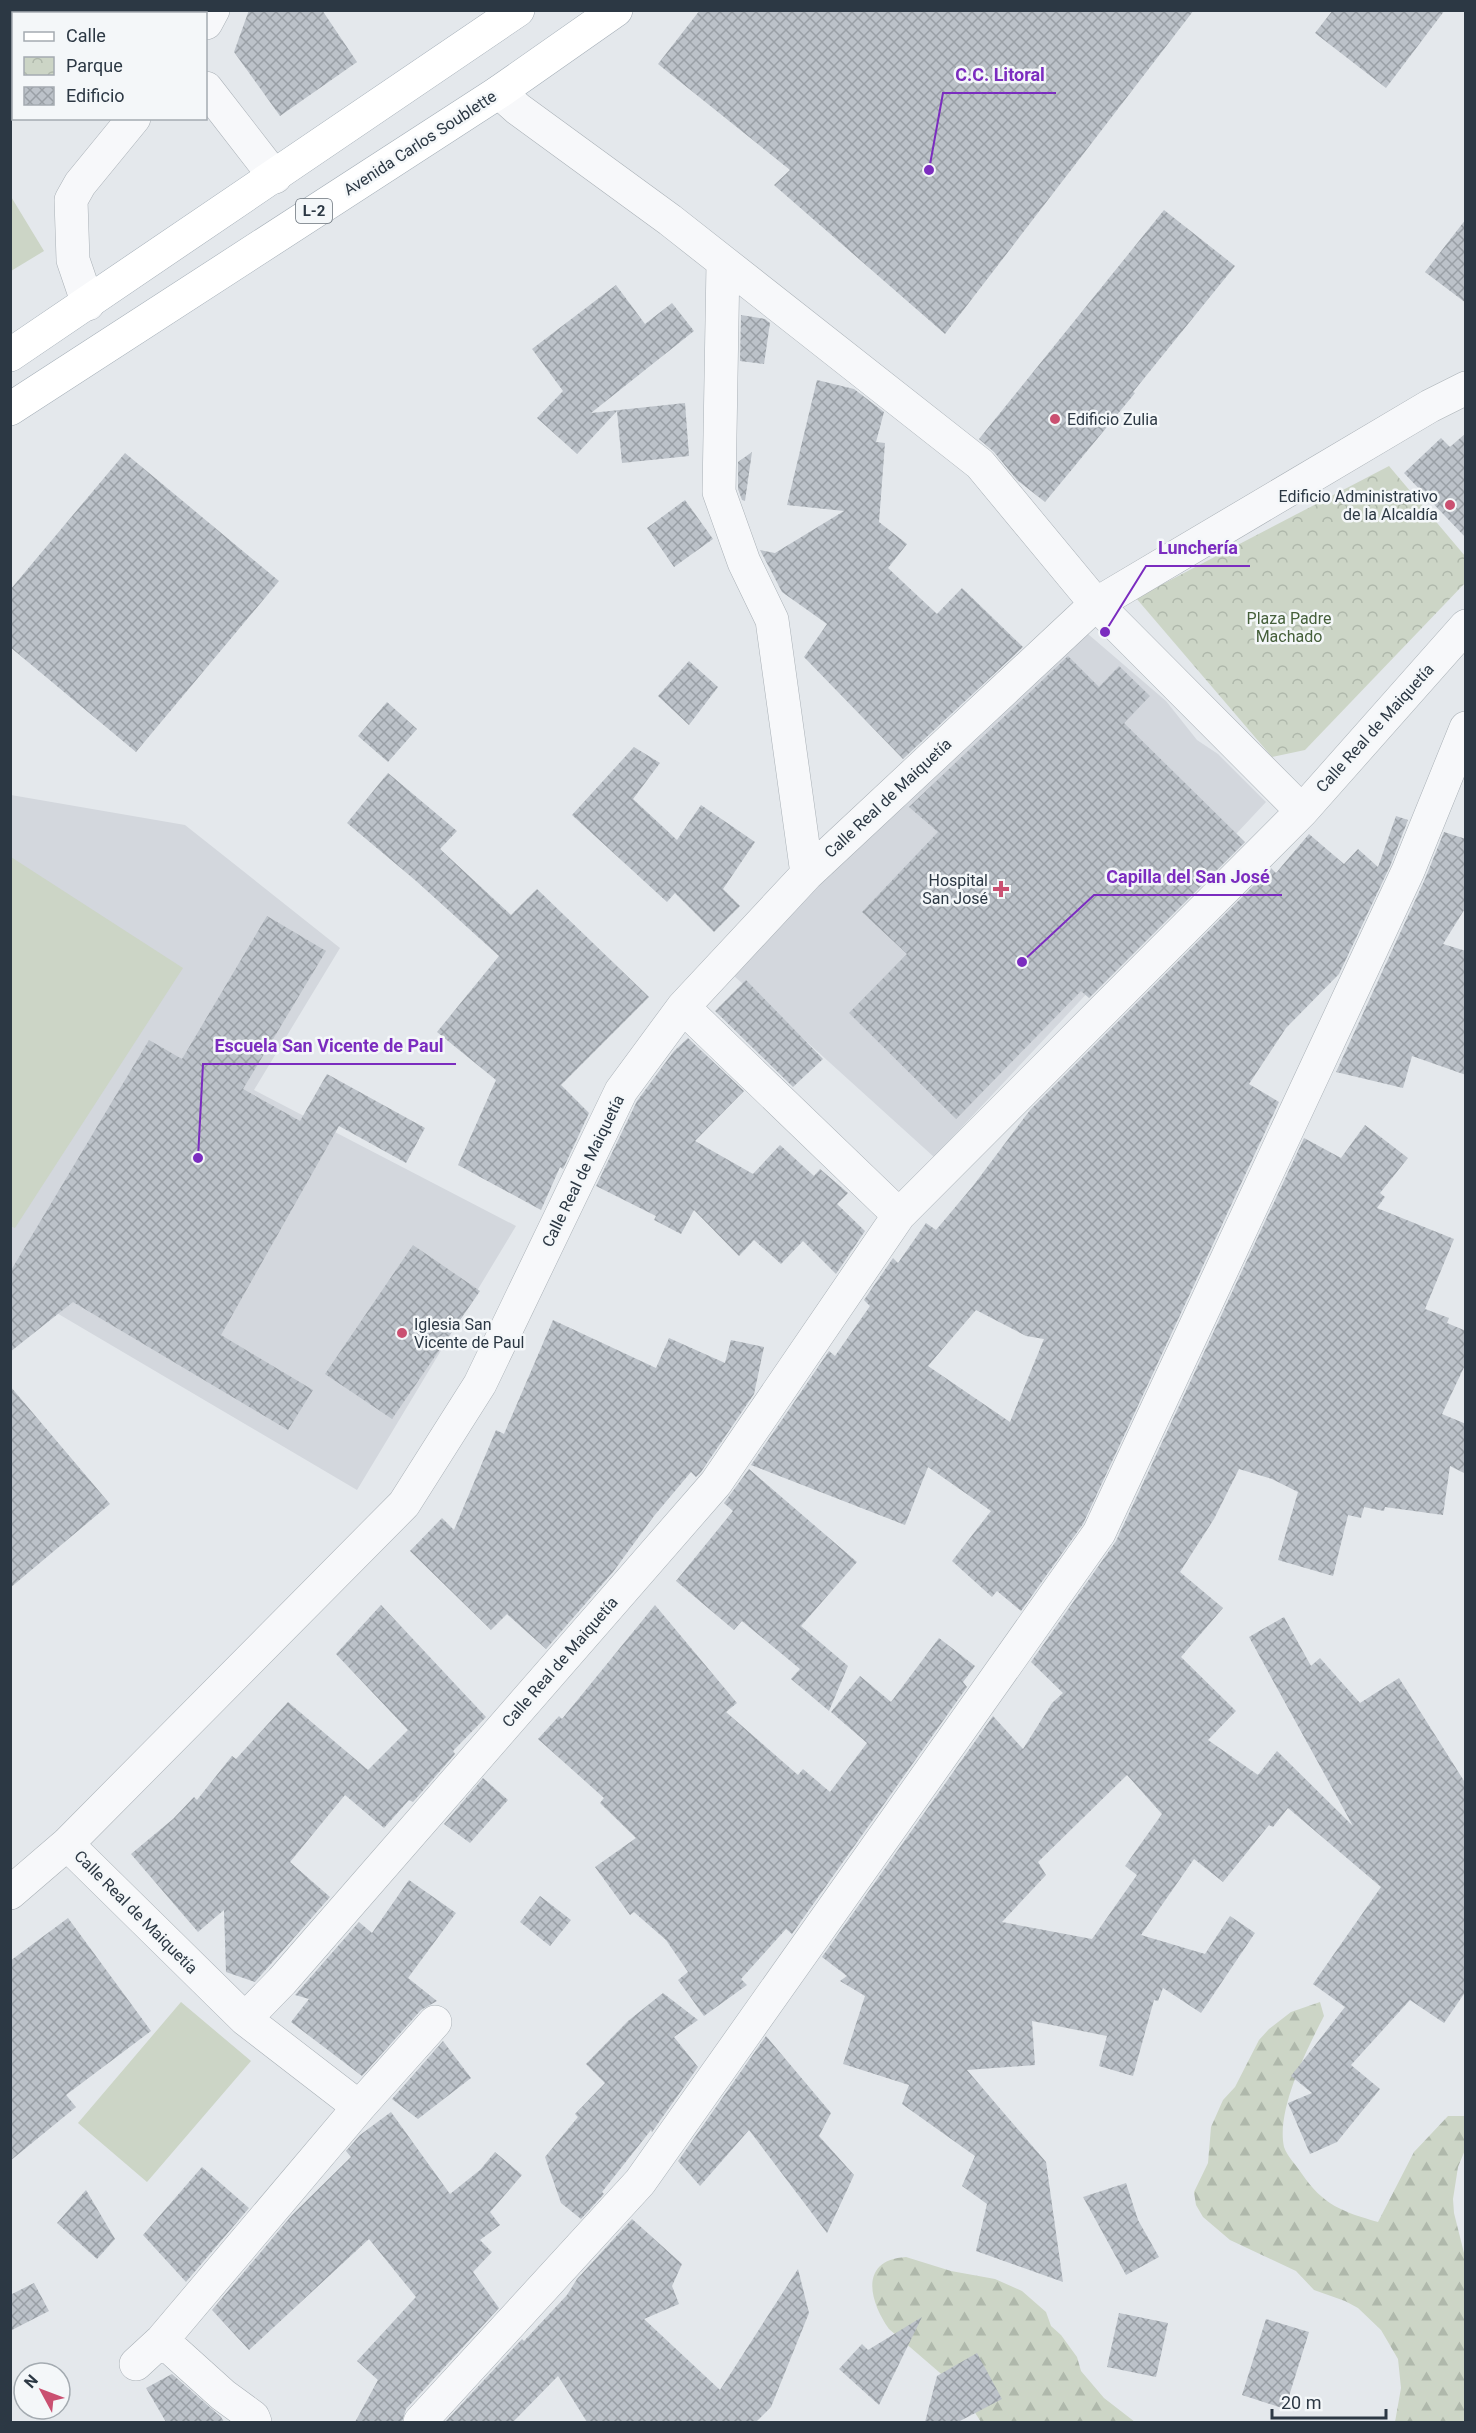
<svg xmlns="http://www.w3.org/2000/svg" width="1476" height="2433" font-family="Roboto,sans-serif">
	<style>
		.built { fill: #d3d7dd }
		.forest { fill: url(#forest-firs) }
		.park { fill: url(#park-crowns) }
		.pitch { fill: #ccd5c6 }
		.building { fill: url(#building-cross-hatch); fill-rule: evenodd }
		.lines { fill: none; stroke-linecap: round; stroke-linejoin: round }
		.street-casing { stroke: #a9b0b6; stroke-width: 34 }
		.primary-casing { stroke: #a4aeb7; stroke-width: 34 }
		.street { stroke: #f7f8fa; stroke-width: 33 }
		.primary { stroke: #fff; stroke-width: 33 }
		.poi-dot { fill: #ca5071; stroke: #f4f7f9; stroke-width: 2 }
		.labels { text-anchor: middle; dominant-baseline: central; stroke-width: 5; stroke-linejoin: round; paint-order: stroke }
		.shield { fill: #f4f7f9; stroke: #68717a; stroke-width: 1.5 }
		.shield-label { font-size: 15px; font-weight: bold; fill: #2c3844 }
		.street-label { font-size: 16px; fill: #2c3844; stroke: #f4f7f9 }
		.poi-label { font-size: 16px; fill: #2c3844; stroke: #f4f7f9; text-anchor: start }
		.park-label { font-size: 16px; fill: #455f3a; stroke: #f4f7f9 }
		.leader { fill: none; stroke: #7b2cbf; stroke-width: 2 }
		.callout-dot { fill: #7b2cbf; stroke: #f4f7f9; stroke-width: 2 }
		.callout-label { font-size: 18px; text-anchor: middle; font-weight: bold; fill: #7b2cbf; stroke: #f4f7f9; stroke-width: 5; stroke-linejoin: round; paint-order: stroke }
	</style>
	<defs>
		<pattern id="forest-firs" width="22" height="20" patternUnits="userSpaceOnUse" patternTransform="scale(1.5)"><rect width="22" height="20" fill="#ccd5c6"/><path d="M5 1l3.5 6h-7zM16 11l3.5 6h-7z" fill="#afb8ab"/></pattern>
		<pattern id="park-crowns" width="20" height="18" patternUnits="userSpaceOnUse" patternTransform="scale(1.5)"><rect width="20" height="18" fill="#ccd5c6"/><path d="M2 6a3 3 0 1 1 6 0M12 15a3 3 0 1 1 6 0" fill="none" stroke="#afb8ab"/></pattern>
		<pattern id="building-cross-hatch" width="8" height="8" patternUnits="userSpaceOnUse" patternTransform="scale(1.5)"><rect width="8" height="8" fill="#bcc2c9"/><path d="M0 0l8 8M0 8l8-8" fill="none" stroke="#999fa5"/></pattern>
	</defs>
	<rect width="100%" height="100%" fill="#e4e8ec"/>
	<!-- built -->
	<path class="built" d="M1081,628l85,73 31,39 21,14 48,48 -332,355 -201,-182 176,-182z
		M11,795l174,30 155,123 -86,142 262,136 -159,264 -346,-204z"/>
	<!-- forest -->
	<path class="forest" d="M1320,2002l4,14c-17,33 -48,94 -40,131 3,9 13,19 18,27 21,31 41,38 76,48l36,-70 34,-36h17v34l-7,17 -5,32 1,14 11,44v165h-70l6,-34 -3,-29 -17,-29 -23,-22 -13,-7 -31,-11 -18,-19 -66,-31 -27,-23 -7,-12 -2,-13 14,-29 3,-36 12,-27 12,-13 24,-47 10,-11 22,-17z
		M906,2257l45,14 44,8 27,12 24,21 5,14 10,9 16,22 4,14 23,27 31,24h-154l-20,-31 -72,-62c-20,-28 -30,-69 17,-72z"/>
	<!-- park -->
	<path class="park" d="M1389,466l76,90v27l-160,167 -33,7 -136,-159z"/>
	<!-- pitch -->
	<path class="pitch" d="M10,195l34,56 -33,20h-1z
		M11,857l172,111 -168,260 -5,-2z
		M181,2002l70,59 -104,121 -69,-59z"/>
	<!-- building -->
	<path class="building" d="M249,10h73l35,52 -77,54 -46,-64z
		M700,10h494l-249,324 -171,-149 16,-15 -132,-106z
		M1333,10h112l-59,78 -71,-55z
		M1164,210l71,56 -102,126 2,1 -90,109 -28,-22 -23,-28 -15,-13z
		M1466,219v84l-41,-31z
		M616,285l29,39 27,-21 22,28 -103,82 94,-10 4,53 -67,7 -5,-52 -40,43 -40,-36 26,-27 -31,-42z
		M741,315l24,4 5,4 -6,41 -24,-3z
		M817,380l37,9 30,23 -8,30 9,1 -6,79 28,22 -19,24 49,46 25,-26 61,59 -120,112 -99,-102 23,-33 -45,-32 -22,-42 15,3 69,-42 -57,-6z
		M1466,433v105l-62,-65 37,-35 9,9z
		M752,452l-7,49 -3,-1 -4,-11v-27z
		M125,453l154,128 -143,171 -126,-105v-57z
		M685,500l28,39 -39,28 -27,-39z
		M1068,656l31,31 20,-21 31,30 -26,27 121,119 -156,156 -8,-7 -125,128 -107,-106 58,-59 -45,-42 76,-80 -29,-25z
		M689,661l29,26 -29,38 -31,-29z
		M387,702l30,27 -29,33 -30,-26z
		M634,747l26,16 -27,36 44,41 24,-35 54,37 -32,47 17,17 -26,26 -39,-39 -8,9 -95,-87z
		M388,773l69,58 -17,18 71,66 26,-26 112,108 -88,88 28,28 -26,56 -3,-2 -19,43 -83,-45 38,-85 -59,-48 62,-76 -84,-76 -68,-57z
		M1396,816l12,4 -17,44 -52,110 -53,54 -37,56 30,18 -196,422 -62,87 -24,-20 -5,6 -40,-36 39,-50 -63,-44 -23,58 -154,-60 78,-114 6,5 35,-50 -6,-6 29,-42 5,5 28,-40 10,7 37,-44 57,-76 241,-242 5,5 33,-39 35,30 14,-15 20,18zM976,1310l50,26 18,3 -34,83 -82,-56z
		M1444,832l22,7v68l-23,37 23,7v124l-54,-19 -9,32 -67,-16 89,-193z
		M267,916l59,35 -83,138 57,32 27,-47 98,54 -19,35 -67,-37 -118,209 92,55 -25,40 -215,-128 -63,50v-80l139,-232 33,19z
		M746,980l77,79 -30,28 -78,-76z
		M688,1038l56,53 -49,50 58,33 27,-29 34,31 6,-7 28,24 -11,11 28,27 -29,43 -33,-33 -22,23 -27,-24 -15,16 -45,-46 -13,24 -27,-14 2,-4 -60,-30 41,-85 37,-50z
		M1365,1125l43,33 -28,35 5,4 -8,11 77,31 -29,70 24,9 -2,5 19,8v32l-24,51 24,10v50l-16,-8 -7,49 -58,-8 -1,4 -20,-4 -3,11 -13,-3 -15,61 -55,-16 20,-68 -26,-13 -33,-10 -25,50 -34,53 43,36 -42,49 55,54 -28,29 50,35 19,-24 76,75 -104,-189 35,-20 27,49 9,-8 40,45 39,-25 67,106v207l-22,32 -34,-23 -59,65 29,24 -43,53 -27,12 -22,-51 24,-10 -21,-17 54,-69 -32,-23 68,-97 -93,-79 -15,19 -4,-2 -46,57 -29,-23 -53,76 64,19 25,-38 25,17 -54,80 -38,-25 -5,13 -4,-1 -21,76 -34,-10 8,-30 -75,-15 3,44 -68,5 79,92 17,120 -87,-31 11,-47 -25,-18 13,-30 -73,-52 7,-19 -66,-21 22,-68 -25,-15 7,-5 -25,-19 171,-241 30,33 29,-46 11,-10 -32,-31 85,-121 188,-403 37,20zM1127,1775l35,39 -37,52 12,9 -45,64 -90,-17 44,-47 -8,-13z
		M413,1245l67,46 -88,128 -67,-45z
		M553,1320l103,48 13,-30 56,25 6,-23 33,7 -10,47 -53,78 -5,5 -5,-5 -37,44 -41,56 -67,77 -39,-35 -16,16 -81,-79 32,-33 12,12 42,-100 8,4z
		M10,1386l100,118 -100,84z
		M749,1469l108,93 -56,64 47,40 -19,45 -38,-32 9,-10 -58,-48 -8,9 -58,-49 57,-70 -9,-8z
		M381,1605l105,112 -33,34 2,3 -42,48 -4,-2 -25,28 -39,-33 -55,67 40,35 -75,85 -29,-10 -2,-62 -26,22 -67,-78 42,-35 21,-22 3,3 35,-44 4,3 52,-57 80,68 40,-40 -72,-76z
		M655,1605l82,98 -11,9 72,63 5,-6 27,23 37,-49 -36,-31 29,-36 31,26 48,-64 36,28 -12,16 4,5 -175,247 -6,-5 -45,50 6,6 -43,31 -26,-36 10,-8 -22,-32 -32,-28 -4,3 -35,-48 41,-29 -36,-35 4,-5 -66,-59 21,-23 3,3z
		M483,1778l25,22 -38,43 -26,-19z
		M409,1880l47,33 -48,65 29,23 -16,9 -59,66 -71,-54 18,-23 -14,-4 64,-73 13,11z
		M540,1896l31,24 -21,26 -30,-24z
		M68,1918l83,113 -85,64 10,12 -66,54v-200z
		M663,1993l35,27 -24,17 24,30 -46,65 -1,-2 -49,62 2,2 -23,25 -20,-16 -16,-46 33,-40 -3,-3 30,-31 -19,-19 42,-43z
		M766,2036l65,77 -12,23 35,39 -27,58 -78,-103 -49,56 -22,-25z
		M443,2041l28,37 -53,41 -26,-20z
		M391,2112l59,82 30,-24 15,-18 27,23 -32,37 10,13 -20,15 12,12 -19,20 26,36 -93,101 -4,13h-47l23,-42 -21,-19 59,-64 -47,-58 -120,111 -37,-40 80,-95 59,-58 -5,-6 14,-16z
		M202,2167l47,41 -63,74 -43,-47z
		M1126,2183l12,37 21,37 -33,18 -43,-78z
		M86,2190l29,49 -18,20 -40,-36z
		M632,2219l50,45 -10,22 7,18 -35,15 76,71 78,-121 11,44 -38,94 -15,15h-169l-29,-46 -45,46h-68l77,-83 2,2 43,-46 10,-16z
		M34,2283l15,28 -39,20v-36z
		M1119,2313l49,10 -12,54 -49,-10z
		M922,2317l-43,88 -40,-36 23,-25 6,6z
		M1266,2319l43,13 -24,77 -43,-14z
		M977,2353l25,46 -44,23h-33l12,-46z
		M172,2374l49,43 3,5h-58l-20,-34z"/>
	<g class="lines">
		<defs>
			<path id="street" d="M206,23l7,-13
				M206,88l69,89
				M499,92l19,17 152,111 310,244 116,140 206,207
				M723,263l-4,229 25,70 28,58 35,254
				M88,304l-15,-44 -2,-60 9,-16 54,-66
				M683,1007l216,208
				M67,1844l178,175 37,-38 434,-498 183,-268 403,-404 164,-185
				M10,1893l57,-49 337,-340 76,-120 141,-293 62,-84 124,-133 289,-270 334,-198 36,-18
				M245,2019l114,88
				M162,2340l61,55 30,22 2,5
				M136,2364l26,-24 197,-233 76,-85
				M420,2422l220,-240 459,-649 309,-662 58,-143"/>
			<path id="primary" d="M10,355l508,-345
				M10,409l489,-317 117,-82"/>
		</defs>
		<!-- street casing -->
		<use href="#street" class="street-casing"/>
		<!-- primary casing -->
		<use href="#primary" class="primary-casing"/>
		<!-- street -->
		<use href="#street" class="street"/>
		<!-- primary -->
		<use href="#primary" class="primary"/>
	</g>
	<!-- markers -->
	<g class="poi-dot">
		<circle cx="1055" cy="419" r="6"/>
		<circle cx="1450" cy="505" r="6"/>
		<path d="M998 880h6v6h6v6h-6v6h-6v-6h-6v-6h6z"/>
		<circle cx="402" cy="1333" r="6"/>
	</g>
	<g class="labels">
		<!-- shield labels -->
		<rect class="shield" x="296" y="199" width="36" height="24" rx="4.5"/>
		<g class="shield-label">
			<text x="314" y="211">L-2</text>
		</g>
		<!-- street labels -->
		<g class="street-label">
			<text transform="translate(420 143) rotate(-33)">Avenida Carlos Soublette</text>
			<text transform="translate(1375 728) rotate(-48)">Calle Real de Maiquetía</text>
			<text transform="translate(888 798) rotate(-43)">Calle Real de Maiquetía</text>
			<text transform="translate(583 1171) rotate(-64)">Calle Real de Maiquetía</text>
			<text transform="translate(560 1662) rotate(-49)">Calle Real de Maiquetía</text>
			<text transform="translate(136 1912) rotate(45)">Calle Real de Maiquetía</text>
		</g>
		<!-- poi labels -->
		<g class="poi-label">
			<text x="1067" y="419">Edificio Zulia</text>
			<text x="1438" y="496" text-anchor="end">Edificio Administrativo<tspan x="1438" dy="18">de la Alcaldía</tspan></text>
			<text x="988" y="880" text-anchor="end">Hospital<tspan x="988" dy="18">San José</tspan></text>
			<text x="414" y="1324">Iglesia San<tspan x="414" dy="18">Vicente de Paul</tspan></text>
		</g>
		<!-- park labels -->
		<g class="park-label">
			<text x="1289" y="618">Plaza Padre<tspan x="1289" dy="18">Machado</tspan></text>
		</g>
	</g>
	<!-- callouts -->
	<path class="leader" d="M929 170L943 93H1056M1105 632L1146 566H1250M1022 962L1094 895H1282M198 1158L203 1064H456"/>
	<g class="callout-dot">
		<circle cx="929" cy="170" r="6"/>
		<circle cx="1105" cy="632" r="6"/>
		<circle cx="1022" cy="962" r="6"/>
		<circle cx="198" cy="1158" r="6"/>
	</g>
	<g class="callout-label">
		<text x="1000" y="81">C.C. Litoral</text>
		<text x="1198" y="554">Lunchería</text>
		<text x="1188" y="883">Capilla del San José</text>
		<text x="329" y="1052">Escuela San Vicente de Paul</text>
	</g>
	<!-- border -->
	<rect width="1476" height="2433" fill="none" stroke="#2c3844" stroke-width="24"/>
	<!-- legend -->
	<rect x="12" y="12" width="195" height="108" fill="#f4f7f9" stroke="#a4abb1" stroke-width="1.5"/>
	<rect x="24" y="32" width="30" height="9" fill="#ffffff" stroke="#a4abb1" stroke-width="1.5"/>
	<text x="66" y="42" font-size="18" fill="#2c3844">Calle</text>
	<rect x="24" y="57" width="30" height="18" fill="url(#park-crowns)" stroke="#a4abb1" stroke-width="1.5"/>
	<text x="66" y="72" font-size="18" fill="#2c3844">Parque</text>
	<rect x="24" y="87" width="30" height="18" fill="url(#building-cross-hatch)" stroke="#a4abb1" stroke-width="1.5"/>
	<text x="66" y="102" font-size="18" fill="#2c3844">Edificio</text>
	<!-- north arrow -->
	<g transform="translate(42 2391) rotate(311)"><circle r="28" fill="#f4f7f9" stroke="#a4abb1" stroke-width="1.5"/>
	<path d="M0-4.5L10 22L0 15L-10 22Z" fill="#ca5071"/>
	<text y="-9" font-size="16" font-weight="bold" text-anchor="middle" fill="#2c3844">N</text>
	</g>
	<!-- scale -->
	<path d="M1272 2409v9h114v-9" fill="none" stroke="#2c3844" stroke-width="3"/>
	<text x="1281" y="2409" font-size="18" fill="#2c3844" stroke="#f4f7f9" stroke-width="4.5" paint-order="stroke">20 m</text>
</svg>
